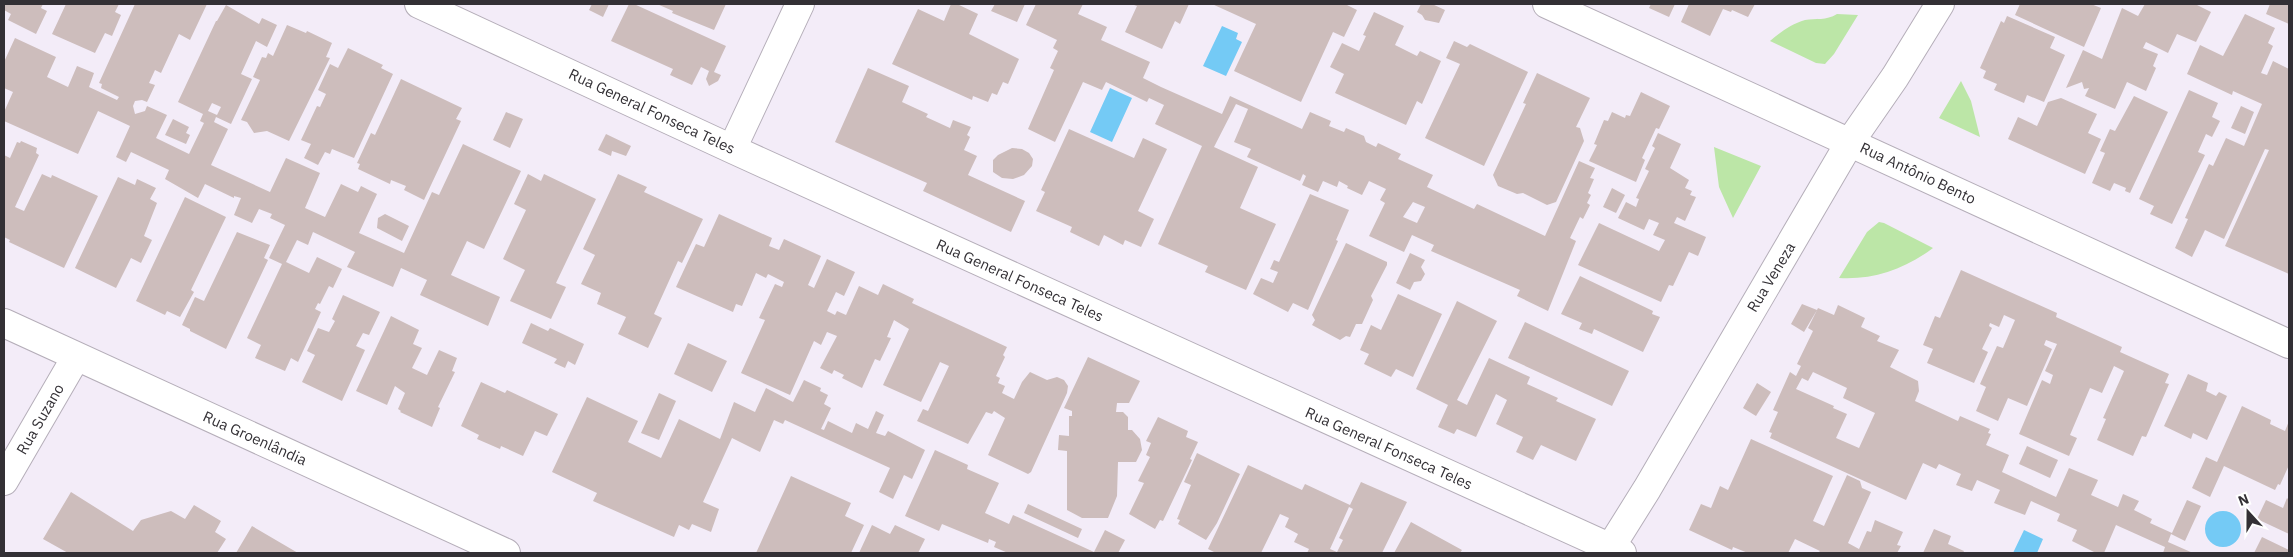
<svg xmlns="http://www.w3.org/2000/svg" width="2293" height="557" font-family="'IBM Plex Sans',sans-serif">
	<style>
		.green { fill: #bce6a7 }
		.water { fill: #74caf5 }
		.building { fill: #cdbdbc; fill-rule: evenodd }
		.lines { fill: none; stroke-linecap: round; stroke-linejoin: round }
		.tertiary-casing { stroke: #b5aeb9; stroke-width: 30 }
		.secondary-casing { stroke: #b5aeb9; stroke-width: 30 }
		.tertiary { stroke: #fff; stroke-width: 28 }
		.secondary { stroke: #fff; stroke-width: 28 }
		.labels { text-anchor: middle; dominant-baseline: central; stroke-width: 5; stroke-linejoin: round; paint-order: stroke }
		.street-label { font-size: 15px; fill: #333035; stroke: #fff }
	</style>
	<rect width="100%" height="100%" fill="#f3ecf8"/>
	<!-- green -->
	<path class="green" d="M1837,14l21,1 -24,39 -9,10 -9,-1 -46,-22c11,-9 21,-17 35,-21 11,-2 21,1 32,-6z
		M1961,81l10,20 9,36 -41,-19z
		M1714,147l47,19 -28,52 -14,-31z
		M1879,222l5,1 49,25c-28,21 -59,32 -94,30l28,-46z"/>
	<!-- water -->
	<path class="water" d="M1222,26l16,7 -2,6 6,3 -16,34 -23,-10z
		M1110,88l22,10 -20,44 -22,-10z
		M2205 529a18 18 0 1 1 36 0a18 18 0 1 1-36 0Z
		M2024,530l19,9 -6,14h-24z"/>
	<!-- building -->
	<path class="building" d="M4,4h39l-2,4 6,3 -11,23 -28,-14 3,-6 -7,-4z
		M66,4h53l-4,8 6,3 -9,21 -7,-3 -10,20 -43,-19z
		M135,4h72l-17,36 -11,-6 -18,39 -6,-3 -6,13 6,2 -8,17 -5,-2 -7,1 -2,5 2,8 10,-3 2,-5 20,9 -11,23 33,16 15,-31 -4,-2 3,-7 -25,-12 38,-81h1l9,-16 33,19 3,-6 15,7 -10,22 -11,-6 -15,33 11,5 -21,45 -15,-7 -2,5 14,7 -17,36 59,27 16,-34 34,15 -15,35 20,9 16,-33 17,8 3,-6 16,8 -18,39 45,20 28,-61 7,3 24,-51 58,27 -37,78 -17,-8 -16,34 49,22 -12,29 -68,-31 7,-15 -26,-12 -8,19 -46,-20 8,-15 -42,-20 -5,13 -11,-5 -11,22 23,11 8,-16 25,12 -9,19 -4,-2 -9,18 -2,-1 -3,6 6,3 -23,50 -7,-4 -6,13 -30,-13 6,-13 -14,-7 35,-74 -13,-6 16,-33 -15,-7 2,-4 -13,-5 -7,14 -18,-8 7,-17 -7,-2v2l-29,-14 -7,14 -33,-19 4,-9 -38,-18 -5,10 -10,-5 14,-31 -32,-15 -20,43 -74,-33v-9l9,-20 -9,-4v-26l11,-24 41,19 -9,20 21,10 9,-21 17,7 -5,14 28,13 2,-3 -18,-9 1,-4 -3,-1zM212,103l9,4 -4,8 -9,-4z
		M592,4h17l-6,13 -14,-7z
		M629,4h5l92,42 -12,26 7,3 -3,6 -9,5 -3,-7 3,-8 -8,-4 -9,18 -22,-10 3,-6 -62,-28z
		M657,4h69l-12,26 -42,-17 1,-2z
		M951,4h6l21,10 -9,20 50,25 -11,25 -5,-2 -6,13 -5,-2 -4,9 -15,-6 -1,4 -80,-36 26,-55 26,12z
		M995,4h30l-8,18 -26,-11z
		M1036,4h47l-5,10 29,13 -6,13 49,22 -7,16 18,9 61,27 8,-18 72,33 8,-17 21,9 -2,5 15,6 2,-4 18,8 2,6 10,5 2,-4 23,11 -3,5 35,16 -6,12 47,22 3,-5 68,32 34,-75 16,7 -5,10 4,1 -6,14 3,2 -4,8 3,2 -7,14 -3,-2 -10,21 6,3 -28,70 -31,-15 3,-6 -89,-39 3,-6 -22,-10 -8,17 -35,-16 16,-33 -5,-3 6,-11 -17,-8 -7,14 -15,-7 1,-2 -9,-5 -2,6 -14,-6 -5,11 -16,-7 4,-9 -3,-2 -3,7 -53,-24 4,-8 -17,-7 14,-33 -12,-5 -22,43 44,20 -18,41 36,16 -30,66 -41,-18 3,-6 -50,-22 44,-98 -47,-22 9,-19 -15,-7 -2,4 -41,-20 -4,8 -19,-8 -28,60 -27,-13 26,-59 -4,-2 8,-17 -5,-3 4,-8 -31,-15zM1413,202l12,5 -8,16 -14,-6z
		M1131,4h58l-9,20 -5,-3 -13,28 -37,-17 12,-26z
		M1212,4h133l12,6 -13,27 -11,-5 -32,70 -67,-31 22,-47z
		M1421,4h11l13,6 -6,13 -14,-3 -3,-5 -5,-3z
		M1651,4h24l-6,13 -20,-9z
		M1689,4h66l-7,13 -16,-7 -1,2 -8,-3 -13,27 -29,-14z
		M2020,4h71l10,4 -17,39 -69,-32z
		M2145,4h50l16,8 -15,30 -19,-8 -9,19 -22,-11 -3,6 15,6 -5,12 3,2 -10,23 -19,-9 -12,27 -30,-13 4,-8 -5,1 -2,-7 -16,6 17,-38 19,9 20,-51 16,8z
		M2270,4h19v20l-23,-10z
		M1374,12l30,14 -9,19 22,11 3,-5 21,10 -19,43 -5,-3 -11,24 -71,-32 9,-19 -14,-7 12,-24 17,8 7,-15 -3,-1z
		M2245,14l30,14 -7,15 5,3 -12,27 6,2 6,-14 16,8v205l-64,-28 44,-96 -4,-1 -41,90 -19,-9 -13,27 -17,-9 13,-29 -3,-1 24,-54 4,2 13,-28 18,8 18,-42 -29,-13 -1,4 -45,-21 13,-29 23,11z
		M2007,16l48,21 -5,11 15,7 -21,47 -17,-7 -3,8 -30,-13 3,-6 -14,-6 3,-7 -6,-3 21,-47 3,2z
		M287,25l19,8 1,-2 25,12 -6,14 4,1 -41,83 -22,-10 -13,2 -7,-11 -6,-2 19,-40 -7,-3 9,-20 4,1 2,-5 5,3z
		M1454,41l13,6 3,-3 58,28 -44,94 -59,-28 35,-74 -14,-6z
		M348,48l35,17 -2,3 12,6 -39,84 -22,-9 -2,5 -5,-2 -7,13 -14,-7 7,-14 -10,-4 16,-34 3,1 6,-13 -8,-4 12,-26 8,4z
		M868,68l41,18 -7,16 26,12 -2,3 24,11 3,-8 18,7 -4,8 3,2 -6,13 13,6 -9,19 57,26 -14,31 -88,-41 4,-8 -92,-41z
		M1537,73l53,25 -14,29 4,1 4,13 -28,61 -9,3 -24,-12 -6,1 -19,-8 -5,-11 33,-71 -3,-1z
		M401,79l61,29 -6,11 5,2 -37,79 -20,-10 2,-4 -15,-6 -1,4 -32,-15 2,-5 -3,-1 14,-30 4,2z
		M2189,90l29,13 -6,14 8,4 -8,16 -6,-3 -8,18 7,3 -33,69 -22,-10 4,-8 -15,-7z
		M1641,92l29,14 -11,23 -3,-1 -14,30 3,2 -9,22 -47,-21 8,-16 -3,-1 10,-24 4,1 4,-9 13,6 1,-3 4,1z
		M2134,96l34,16 -38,81 -5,-2 1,-3 -12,-5 -4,8 -18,-8 13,-30 -5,-2 10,-22 5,2z
		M2061,98l36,16 -9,19 13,6 -16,35 -77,-35 10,-22 19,9 11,-24z
		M2241,106l13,6 -9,22 -14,-6z
		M506,112l17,7 -13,29 -17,-8z
		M173,119l16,8 -3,6 4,2 -4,9 -21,-9z
		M1069,129l65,29 9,-20 24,11 -29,62 16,8 -13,28 -16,-7 -2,5 -19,-10 -5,11 -29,-14 2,-5 -36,-16 9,-19 -4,-2z
		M1658,133l23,11 -11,24 19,12 -4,8 7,3 -2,4 6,2 -11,24 -8,-4 -3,6 32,14 -8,19 -9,-4 -16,34 -4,-1 -8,17 -83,-37 21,-42 60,28 6,-11 -12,-5 6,-12 -10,-4 -5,11 -26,-12 8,-16 10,5 3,-8 -3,-1 13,-27 -4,-2 10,-21 -3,-2z
		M606,134l25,12 -5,10 -14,-5 -1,5 -13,-6z
		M21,141l16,7 -1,5 3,2 -24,52 9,4 18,-37 9,4 1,-3 46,21 -34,72 -55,-26 1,-2 -6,-3v-82l6,3 7,-16 3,1z
		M1012,148l10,1 7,4 4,6 -1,7 -8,9 -11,4 -11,-1 -9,-6v-12l5,-5z
		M528,174l13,7 3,-7 52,25 -40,84 10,4 -15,32 -41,-18 15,-31 -22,-11 23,-49 -12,-6z
		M618,174l29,13 -3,5 59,27 -21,44 -4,-2 -24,53 8,4 -14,30 -30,-14 8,-17 -29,-13 4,-11 -20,-9 14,-29 -12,-6z
		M118,177l17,8 2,-6 19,9 -6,11 7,4 -13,33 8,4 -11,23 -10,-5 -15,30 -41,-20z
		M1612,188l13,7 -9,18 -13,-6z
		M1310,194l39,16 -13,30 2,1 -30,69 -15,-7 -5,9 -35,-18 8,-16 12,5 5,-11 -8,-3 4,-9 5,2z
		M185,197l41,20 -35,73 3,2 -14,25 -13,-6 -2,4 -29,-14z
		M385,214l24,12 -7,15 -25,-13 1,-10z
		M719,214l53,24 -3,8 10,4 5,-11 37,17 -13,29 6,3 13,-29 28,13 -11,24 -8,-4 -9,19 8,4 2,-4 9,4 13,-29 19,9 5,-11 31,15 -2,4 95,44 -4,8 2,2 -9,19 4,2 -2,5 7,3 -3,7 12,6 8,-17 8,-10 17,8 10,-3 7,3 4,6 -1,7 -36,79 -3,2 -40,-19 17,-37 -11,-7 -2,3 -6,-2 -18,32 -51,-23 6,-12 5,2 21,-45 -9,-4 -19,40 -38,-17 26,-56 -15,-9 -7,17 4,1 -11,23 -5,-2 -13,29 -20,-10 2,-3 -10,-5 -2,4 -12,-6 17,-32 -10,-4 -6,13 -7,-4 -24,54 -49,-22 24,-53 -6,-2 16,-34 7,3 2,-5 -16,-8 -2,4 -10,-5 -14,33 -6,-2 -3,8 -57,-25 20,-43 8,3z
		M237,232l33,13 -6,13 4,2 -42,89 -36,-18v-2l-8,-4 13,-28 9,4z
		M1346,243l41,19v3l-16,31 2,4 -11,24h-6l-6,13 -4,-1 -6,4 -28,-15 3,-5 -3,-5z
		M1410,253l15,7 -4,7 4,7 -4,7 -7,1 -4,8 -14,-7z
		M1961,270l96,43 -1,4 66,30 -2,5 49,22 -4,9 4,1 -23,53 -4,-1 -9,20 -36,-16 9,-21 -3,-1 21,-47 -10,-5 -12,27 -12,-5 -20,47 7,3 -8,18 -50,-22 23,-54 8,4 3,-9 -8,-4 12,-27 -11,-4 -2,5 8,4 -25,57 -19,-8 -10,23 -22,-10 10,-24 -6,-3 17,-38 6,2 12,-28 -11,-5 -5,12 -9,-4 -1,3 3,2 -10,21 6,3 -14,31 -47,-20 6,-14 -10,-4 12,-29 5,2z
		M1580,276l73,35 -1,3 8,3 -17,35 -49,-23 -2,5 -13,-5 3,-6 -21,-9z
		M1398,294l44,20 -29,63 -17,-8 -5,8 -27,-13 5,-10 -9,-4 11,-25 10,5z
		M343,295l37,17 -11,23 -6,-2 -7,13 9,4 -23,51 -40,-19 13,-27 -8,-4 11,-23 11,4 6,-11 -3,-2z
		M1457,301l40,20 -40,79 10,5 22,-47 41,19 -3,7 31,14 -2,3 40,18 -20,42 -35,-16 -8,15 -17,-8 7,-15 -27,-13 11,-24 -11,-6 -20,43 -19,-8 -3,5 -16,-7 10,-22 -32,-16z
		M1802,304l15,6 -13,22 -13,-8z
		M1838,305l27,13 -4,9 19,9 -3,5 22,9 -9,17 28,14 1,10 -4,10 43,20 2,-5 30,13 -2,4 3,1 -5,11 23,10 -7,17 54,25 13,-29 29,12 -7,15 27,12 5,-13 16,7 -5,9 18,9 -2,4 22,10 15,-33 14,6 -16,35 -14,-7 -3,8 25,11h-30l2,-6 -49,-22 -12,28h-8l-24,-12 5,-11 -20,-9 3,-7 -29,-13 -6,14 -16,-6 -15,-6 6,-13 -23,-10 -5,11 -16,-6 5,-11 -22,-10 -3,5 -13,-6 -17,37 -136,-62 2,-5 -3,-1 9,-20 -5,-2 17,-38 6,4 5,-10 -4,-2 16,-33 -5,-3 10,-20 16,7zM1813,372l34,16 -4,10 32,15 -16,35 -23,-10 11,-24 -14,-6 1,-2 -38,-17 6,-11 6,3z
		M391,316l28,14 -6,14 9,4 -10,20 15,7 12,-25 18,8 -5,13 3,1 -17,35 2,1 -8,19 -32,-15 1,-1 -3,-2 7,-16 -10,-7 -8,19 -31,-14z
		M1525,322l104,49 -17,35 -104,-48z
		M531,323l17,8 2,-3 34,16 -9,21 -7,-4 -3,7 -11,-5 3,-4 -35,-16z
		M688,343l39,18 -15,31 -38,-18z
		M1088,357l52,24 -11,22h-12l-1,9h7l5,5v13h4l8,9 2,11 -6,12h-18l-1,34 -9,22h-26l-15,-8v-59l-9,-1 1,-15 10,1v-20h3v-5l-8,-3z
		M2188,374l20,9 -2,8 10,5 3,-4 8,4 -20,44 -14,-7 -2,6 -27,-13z
		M804,380l17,8 -1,3 8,4 -4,9 7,4 -10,21 3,1 4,-9 24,12 4,-10 12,6 8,-18 8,4 -8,18 9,3 3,-5 37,19 -13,29 -8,-4 -11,24 -14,-7 11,-24 -105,-48 -2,4 -9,-4 -14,32 -28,-14 -29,64 16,7 -8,23 -19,-8 -3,6 -10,-5 -5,12 -81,-36 4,-8 -45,-21 35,-75 51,24 -10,21 33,16 18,-39 41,20 14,-37 21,10 11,-24 27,14z
		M481,382l24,11 2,-3 51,24 -11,22 -12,-5 -12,25 -22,-10 -1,3 -23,-10 2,-4 -18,-9z
		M1757,383l14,9 -15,24 -13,-8z
		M659,393l17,8 -17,39 -18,-7z
		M2242,406l29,14 -1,4 15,7 4,-10v44l-9,20 -2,-1 -3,6 -51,-24 -14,31 -18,-9 14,-31 11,5z
		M1158,417l30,14 -2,6 12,5 -8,17 2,1 -29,61 -3,-1 -5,9 -26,-15 15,-31 -6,-2 12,-24 -4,-2 5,-12 -5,-2z
		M1751,439l82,37 -20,45 11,5 23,-51 13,6 2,7 9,4 -23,51 11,6 8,-18 4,1 4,-12 28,12 -6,13 4,1 -4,7h-79l2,-2 -25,-12 -7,14h-40l-15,-6 -1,3 -43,-20 12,-26 10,4 9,-22 8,4z
		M2027,446l31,14 -8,18 -31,-14z
		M935,450l33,15 -1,4 32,14 -14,30 24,11 4,-9 81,37 11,-22 20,10 -7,13h-110l-14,-6 2,-5 -7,-3 -1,4 -46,-19 -3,7 -34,-15z
		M1197,453l43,21 -23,49 -11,17 -28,-16 2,-4 -3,-1 14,-34 -7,-3z
		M1248,465l54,25 3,-6 45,21 11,-23 46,20 -25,51h-75l2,-4 -15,-7 4,-8 -13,-7 4,-9 -9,-4 -19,39h-45l-8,-4zM1349,507l4,2 -14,29 4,2 -6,12 -7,-3z
		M791,476l60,27 -6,13 19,9 -13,28h-95z
		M71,492l62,39 8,-11 30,-9 14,8 9,-14 27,16 -6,11 11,7 -9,14h-149l-25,-14z
		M2287,498l2,2v34l-32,-15 9,-19 17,8z
		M1028,504l54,25 -4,9 -54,-25z
		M1411,522l51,28 -2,3h-66z
		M872,525l18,9 5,-9 30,14 -7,14h-59z
		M252,526l46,27h-62z
		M1934,529l17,7 -3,8 16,7 -1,2h-40z
		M2262,537l27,13v3h-35z"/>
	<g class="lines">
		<defs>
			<path id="tertiary" d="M419,4l313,145 890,404
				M1547,4l742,340
				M732,149l68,-145
				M4,481l72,-124
				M1607,553l40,-64 203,-347 45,-65 45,-73"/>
			<path id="secondary" d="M4,323l502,230"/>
		</defs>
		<!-- tertiary casing -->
		<use href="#tertiary" class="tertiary-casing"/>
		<!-- secondary casing -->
		<use href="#secondary" class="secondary-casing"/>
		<!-- tertiary -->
		<use href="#tertiary" class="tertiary"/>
		<!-- secondary -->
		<use href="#secondary" class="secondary"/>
	</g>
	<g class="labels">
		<!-- street labels -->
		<g class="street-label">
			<text transform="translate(652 111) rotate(25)">Rua General Fonseca Teles</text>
			<text transform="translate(1918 173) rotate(25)">Rua Antônio Bento</text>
			<text transform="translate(1771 277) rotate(-59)">Rua Veneza</text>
			<text transform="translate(1020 280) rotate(24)">Rua General Fonseca Teles</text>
			<text transform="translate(40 419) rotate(-60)">Rua Suzano</text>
			<text transform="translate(255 438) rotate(24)">Rua Groenlândia</text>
			<text transform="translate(1389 448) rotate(24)">Rua General Fonseca Teles</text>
		</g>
	</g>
	<!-- border -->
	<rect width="2293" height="557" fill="none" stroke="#333035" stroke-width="10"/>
	<!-- north arrow -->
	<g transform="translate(2248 512) rotate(339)" stroke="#ffffff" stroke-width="4" paint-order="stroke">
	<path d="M0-4L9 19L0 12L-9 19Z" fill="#333035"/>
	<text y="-8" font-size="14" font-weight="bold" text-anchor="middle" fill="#333035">N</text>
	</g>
</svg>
